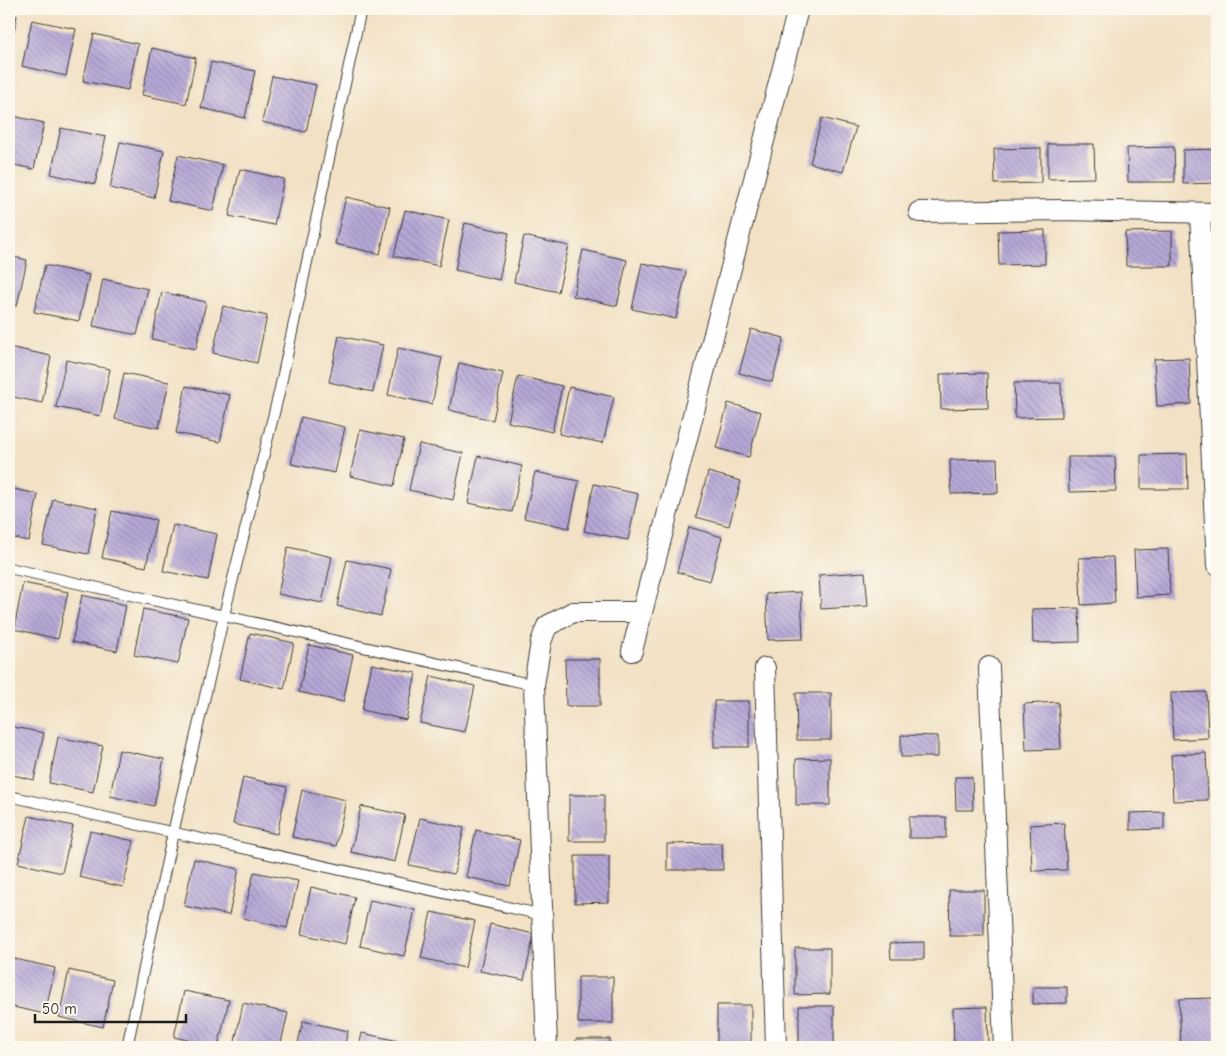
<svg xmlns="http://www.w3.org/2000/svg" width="1226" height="1056" font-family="'Comic Neue',sans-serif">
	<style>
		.building { fill: url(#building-back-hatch) }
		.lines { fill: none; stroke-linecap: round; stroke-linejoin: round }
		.service-casing { stroke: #3c3a35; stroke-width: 12 }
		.minor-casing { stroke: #3c3a35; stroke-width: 22 }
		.service { stroke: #fff; stroke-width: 10 }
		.minor { stroke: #fff; stroke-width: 20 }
	</style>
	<defs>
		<pattern id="building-back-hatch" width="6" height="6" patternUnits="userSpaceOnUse" patternTransform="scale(1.25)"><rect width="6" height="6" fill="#b7a9d8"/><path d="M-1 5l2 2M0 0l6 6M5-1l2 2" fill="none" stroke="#9489ae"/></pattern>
	</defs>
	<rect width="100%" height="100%" fill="#fbf7ec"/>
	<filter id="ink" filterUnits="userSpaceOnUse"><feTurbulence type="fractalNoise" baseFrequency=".02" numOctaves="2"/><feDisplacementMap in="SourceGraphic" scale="10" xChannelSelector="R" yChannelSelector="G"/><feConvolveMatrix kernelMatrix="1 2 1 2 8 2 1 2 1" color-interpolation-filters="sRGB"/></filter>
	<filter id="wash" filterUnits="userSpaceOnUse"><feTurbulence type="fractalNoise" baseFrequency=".0096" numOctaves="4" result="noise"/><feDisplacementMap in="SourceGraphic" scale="20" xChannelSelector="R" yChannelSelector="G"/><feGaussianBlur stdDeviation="1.12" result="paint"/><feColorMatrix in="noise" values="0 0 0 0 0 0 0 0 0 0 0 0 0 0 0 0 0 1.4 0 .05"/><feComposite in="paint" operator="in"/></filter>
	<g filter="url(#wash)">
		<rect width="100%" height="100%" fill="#f2e1c4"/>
		<g id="blocks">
			<!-- building -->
			<path class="building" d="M9,14l8,2 -7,36h-1z
				M32,20l44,9 -10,47 -44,-10z
				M94,34l44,10 -10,46 -45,-9z
				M152,48l44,10 -10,46 -44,-9z
				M211,62l44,9 -10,47 -44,-10z
				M272,76l44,9 -10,47 -44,-10z
				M9,115l35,8 -10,46 -25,-5z
				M822,118l34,9 -13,45 -33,-9z
				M61,128l45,9 -11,47 -44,-10z
				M120,142l44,9 -10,47 -44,-10z
				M1048,144h46l1,34 -47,1z
				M1174,147l1,35h-47l-1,-34z
				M1041,148v35l-46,1 -1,-35z
				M1217,149v34l-34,1v-34z
				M178,155l45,10 -10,46 -45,-10z
				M240,169l44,10 -10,46 -45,-9z
				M346,197l44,10 -10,47 -45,-10z
				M405,210l44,10 -10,46 -45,-10z
				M465,223l44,10 -10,47 -44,-10z
				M1045,230v34l-46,1 -1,-34z
				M1172,231v35h-46l-1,-34z
				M524,236l45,10 -11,46 -44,-10z
				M583,250l44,10 -10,46 -44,-10z
				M9,256l18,4 -10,46 -8,-1z
				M642,263l44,9 -10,47 -44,-10z
				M45,265l44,10 -10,46 -45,-9z
				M103,279l45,10 -11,46 -44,-9z
				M162,292l44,10 -10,47 -44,-10z
				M223,306l44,10 -10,47 -44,-10z
				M751,329l33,9 -12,44 -33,-9z
				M339,336l44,9 -10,47 -44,-10z
				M9,347l42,9 -9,47 -33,-7z
				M398,348l44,10 -10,46 -44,-9z
				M1189,358l2,46 -34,2 -3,-47z
				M66,360l44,9 -10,47 -44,-9z
				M459,363l44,10 -10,47 -44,-10z
				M124,373l45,9 -10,46 -44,-9z
				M987,373l1,35 -47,1 -1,-35z
				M518,376l44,10 -10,46 -44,-10z
				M1014,383h47l1,34 -47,1z
				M186,386l44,9 -10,47 -44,-9z
				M569,387l45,10 -11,46 -44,-9z
				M728,403l33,9 -12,45 -33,-9z
				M301,417l44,10 -10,46 -44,-9z
				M360,430l44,9 -10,47 -44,-10z
				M419,444l44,9 -10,47 -44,-10z
				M1187,454l1,35h-47v-34z
				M478,456l44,10 -10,46 -44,-9z
				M1068,457h47l1,34 -47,1z
				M997,459l1,34 -47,1 -1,-34z
				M535,472l44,9 -10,47 -45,-10z
				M708,472l33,9 -12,45 -33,-9z
				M594,484l44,10 -10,46 -44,-9z
				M9,488l29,6 -9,47 -20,-4z
				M53,499l44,9 -9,46 -45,-9z
				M112,511l44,9 -10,47 -44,-9z
				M173,525l44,9 -9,46 -45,-9z
				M689,527l33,10 -12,44 -33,-9z
				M288,547l44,10 -10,46 -44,-9z
				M1168,549l2,46 -34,2 -2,-47z
				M1113,557l2,46 -34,2 -2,-47z
				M347,560l44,9 -10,47 -44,-10z
				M865,572l3,34 -47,3 -2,-34z
				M23,583l45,9 -10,47 -44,-10z
				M801,592l2,47 -35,1 -2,-46z
				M82,595l44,10 -9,46 -45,-9z
				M1079,608l1,34 -47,1 -1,-34z
				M143,609l45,9 -10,46 -44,-9z
				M250,633l44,10 -10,46 -44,-10z
				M309,645l44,10 -10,47 -44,-10z
				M565,659h35v47h-34z
				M372,664l44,9 -10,47 -44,-10z
				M431,676l44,10 -10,46 -45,-9z
				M1206,692l2,46 -35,2 -2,-47z
				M796,693h35v47h-34z
				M714,701h35v46h-35z
				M1058,702l3,47 -35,1 -2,-46z
				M9,726l35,7 -10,47 -25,-6z
				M901,735l37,1v21h-37z
				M58,737l45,9 -10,46 -44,-9z
				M119,750l45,9 -10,47 -44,-10z
				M1206,753l2,47 -35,1 -2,-46z
				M830,758v47h-34v-46z
				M243,777l44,10 -10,47 -44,-10z
				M955,777h17l1,33h-17z
				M302,790l44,10 -10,46 -44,-9z
				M569,795h35v46h-35z
				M361,806l44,9 -10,47 -44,-10z
				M9,811l5,2 -4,20h-1z
				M1164,812v17l-34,1v-17z
				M29,816l44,10 -11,47 -44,-10z
				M909,817h37v21h-37z
				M420,818l44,10 -10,46 -45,-9z
				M1064,823l3,47 -35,1 -2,-46z
				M476,830l44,10 -10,46 -44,-9z
				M90,831l44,10 -11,46 -44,-10z
				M722,843l1,27h-56v-26z
				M575,856h34v46l-34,1z
				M194,859l45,10 -10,46 -45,-9z
				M254,872l44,9 -11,47 -44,-10z
				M311,887l44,10 -10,47 -44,-10z
				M949,890h35v46h-34z
				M370,900l45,10 -11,46 -44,-10z
				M431,912l44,9 -10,47 -44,-10z
				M490,924l44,10 -10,46 -44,-9z
				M924,942v17h-33l-1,-16z
				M795,948h35v46l-35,1z
				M11,958l44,10 -10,46 -36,-8v-37z
				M69,970l44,10 -10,47 -44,-10z
				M578,977h35v46h-35z
				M1033,987h34v16l-34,1z
				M184,991l45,9 -11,47 -44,-10z
				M1214,998l2,46 -35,2 -2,-47z
				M243,1003l45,10 -8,34h-46z
				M717,1005h34v42h-34z
				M799,1006h35v41h-35z
				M987,1007l1,40h-34l-1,-39z
				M303,1021l45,10 -4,16h-47z
				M362,1033l45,10 -1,4h-47z
				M576,1039h34v8h-34z"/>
		</g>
	</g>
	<g filter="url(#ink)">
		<use href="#blocks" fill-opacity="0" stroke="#3c3a35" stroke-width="1"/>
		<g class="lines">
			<defs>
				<path id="service" d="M9,568l525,117
					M9,796l534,119
					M127,1047l46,-214 51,-218 55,-222 82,-384"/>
				<path id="minor" d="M919,212l142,-2 156,3
					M1200,213l17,352
					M632,651l166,-642
					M989,667l15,380
					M765,668l11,379
					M547,1047l-13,-362 7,-43 6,-16 26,-14h69"/>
			</defs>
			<!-- service casing -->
			<use href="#service" class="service-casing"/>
			<!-- minor casing -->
			<use href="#minor" class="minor-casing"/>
			<!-- service -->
			<use href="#service" class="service"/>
			<!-- minor -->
			<use href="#minor" class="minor"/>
		</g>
	</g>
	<!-- margin -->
	<rect width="1226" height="1056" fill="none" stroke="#fbf7ec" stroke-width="30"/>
	<!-- scale -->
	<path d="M35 1014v8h151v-8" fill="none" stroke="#1c1c1c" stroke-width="2.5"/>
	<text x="42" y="1014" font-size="15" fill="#1c1c1c" stroke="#fbf7ec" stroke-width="4" paint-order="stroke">50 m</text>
</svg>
